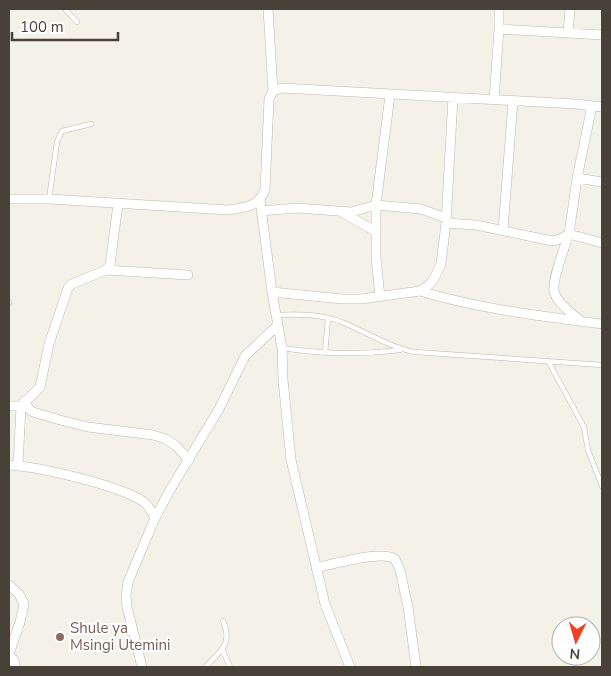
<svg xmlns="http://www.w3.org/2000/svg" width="611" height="676" font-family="'Nunito Sans',sans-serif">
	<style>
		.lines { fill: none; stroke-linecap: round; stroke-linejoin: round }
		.service-casing { stroke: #bfb8ac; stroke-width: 5.5 }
		.minor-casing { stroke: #bfb8ac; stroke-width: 10 }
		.service { stroke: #fff; stroke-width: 4.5 }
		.minor { stroke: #fff; stroke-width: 9 }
		.education-dot { fill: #8d6e63; stroke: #fff; stroke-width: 2 }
		.labels { text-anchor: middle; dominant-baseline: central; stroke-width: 4.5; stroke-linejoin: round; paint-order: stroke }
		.education-label { font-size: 15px; fill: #785e54; stroke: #fff; text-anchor: start }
	</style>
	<rect width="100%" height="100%" fill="#f4f1e9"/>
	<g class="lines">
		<defs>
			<path id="service" d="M65,9l12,13
				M49,199l8,-57 5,-11 29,-7
				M9,302v1
				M277,315c21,-1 41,-1 62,6 26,10 49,26 76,31l187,13
				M282,348c40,6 79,7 118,2
				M325,353l3,-35
				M548,361l36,66 4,23 14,36
				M222,649l8,18
				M205,667c16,-16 28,-23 18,-46"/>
			<path id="minor" d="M268,9l5,82
				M499,29l103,6
				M568,33l2,-24
				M494,100l5,-71v-20
				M577,178l25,4
				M9,199h40l179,11c18,-3 29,-2 37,-20l4,-91 4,-8 9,-3 294,16 26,3
				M260,200l12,92 10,56 1,32 8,80 34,144 25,63
				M261,211l36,-3 54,4 25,-7 14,-110
				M343,213l32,18
				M446,223l30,2 76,16c7,-1 11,-3 17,-7l8,-56 15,-72
				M503,230l10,-129
				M106,270l82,5
				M420,291c59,18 121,25 182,33
				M272,292l70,7h19l59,-8 9,-6 5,-6 7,-15 5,-41 7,-126
				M380,297l-4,-39v-53l45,4 25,9
				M580,320c-9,-7 -24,-18 -26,-29 -2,-12 11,-45 15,-57l33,9
				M24,401l5,8 4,3 27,8 28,7 65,8 13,4 10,7 13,14
				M9,406h12
				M9,465c31,2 110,20 135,37 6,5 8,10 11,16
				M18,466l3,-60 19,-19 9,-43 19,-56 4,-4 34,-14 4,-5 8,-61
				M316,568c16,-4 67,-18 79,-9l5,11 8,37 8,60
				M9,585l10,9 5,10 -4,18 -11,32
				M9,656l5,4 1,7
				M142,667l-15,-60 -1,-11 2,-14 27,-64 15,-28 49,-81 26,-53 33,-31"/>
		</defs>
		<!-- service casing -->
		<use href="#service" class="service-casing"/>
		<!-- minor casing -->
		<use href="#minor" class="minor-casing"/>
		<!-- service -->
		<use href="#service" class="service"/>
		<!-- minor -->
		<use href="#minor" class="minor"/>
	</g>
	<!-- markers -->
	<circle class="education-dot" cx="60" cy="637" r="5"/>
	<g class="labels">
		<!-- education labels -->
		<g class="education-label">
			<text x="70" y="628">Shule ya<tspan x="70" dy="17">Msingi Utemini</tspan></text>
		</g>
	</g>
	<!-- border -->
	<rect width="611" height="676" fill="none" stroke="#474138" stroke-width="20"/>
	<!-- north arrow -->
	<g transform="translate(576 641) rotate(185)"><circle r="24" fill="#ffffff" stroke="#b5b3af"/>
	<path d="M0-4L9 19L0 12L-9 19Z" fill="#ef4125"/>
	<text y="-8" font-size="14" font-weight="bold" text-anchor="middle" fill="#474138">N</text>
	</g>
	<!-- scale -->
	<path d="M12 32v8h106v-8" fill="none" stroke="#474138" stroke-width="2.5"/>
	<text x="20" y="32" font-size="15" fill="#474138" stroke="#ffffff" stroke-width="4" paint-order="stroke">100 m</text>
</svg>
